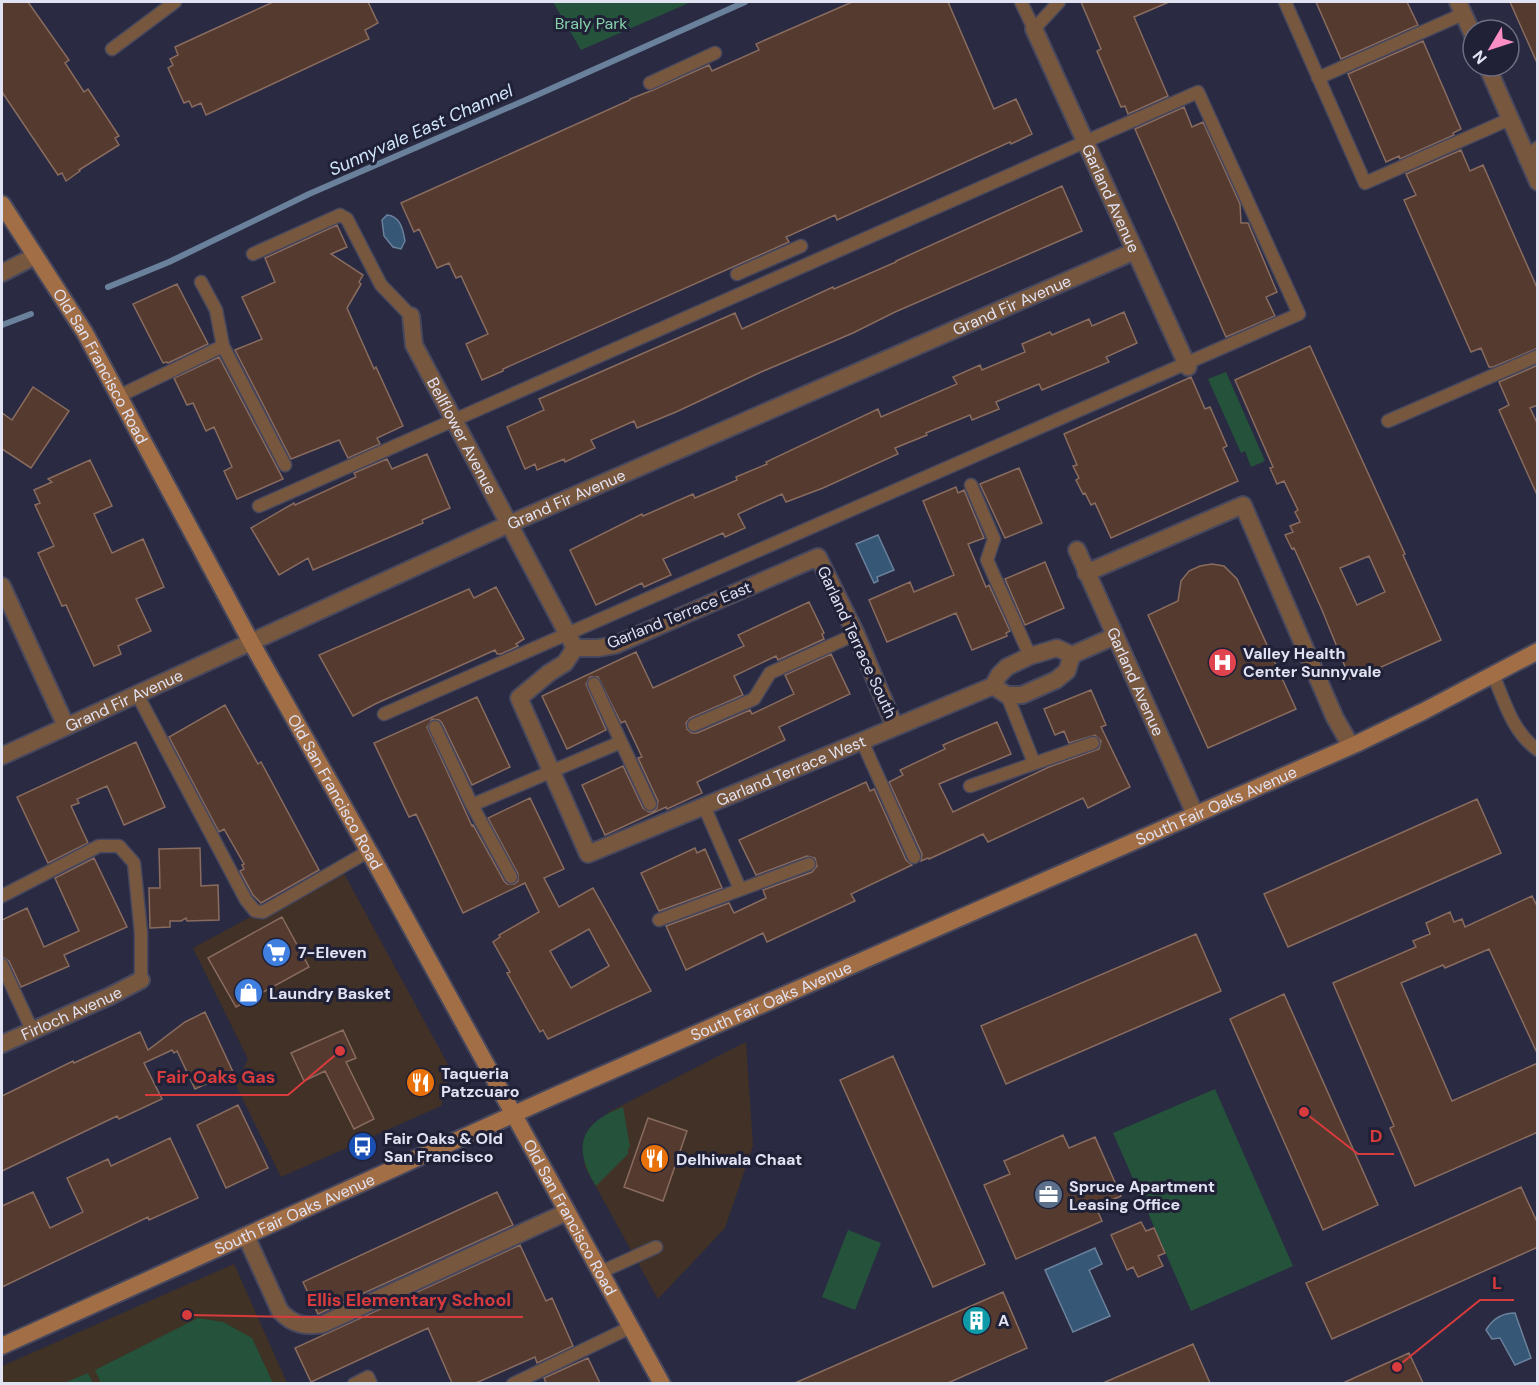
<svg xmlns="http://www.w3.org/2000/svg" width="1539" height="1385" font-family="'DM Sans',sans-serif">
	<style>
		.commercial { fill: #413126 }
		.education { fill: #403224 }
		.green { fill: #24523b }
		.water { fill: #375777; stroke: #6a819c; stroke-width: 1.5 }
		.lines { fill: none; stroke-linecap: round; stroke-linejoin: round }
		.stream { stroke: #6a819c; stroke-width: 6 }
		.building { fill: #553a2f; stroke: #896c5f; stroke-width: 1.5; fill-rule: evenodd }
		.service-casing { stroke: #47485e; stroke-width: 15 }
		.minor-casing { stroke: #47485e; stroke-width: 20 }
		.tertiary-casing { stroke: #47485e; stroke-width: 20 }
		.secondary-casing { stroke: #47485e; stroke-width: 20 }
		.service { stroke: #78573f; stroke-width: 12 }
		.minor { stroke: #78573f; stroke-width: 16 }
		.tertiary { stroke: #78573f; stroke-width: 16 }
		.secondary { stroke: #a16e46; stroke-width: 16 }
		.labels { text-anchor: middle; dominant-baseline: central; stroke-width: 6; stroke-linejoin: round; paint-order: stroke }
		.park-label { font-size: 16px; fill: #86d2aa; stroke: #202137 }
		.street-label { font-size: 16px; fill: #e1e2f2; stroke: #202137 }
		.poi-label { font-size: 16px; font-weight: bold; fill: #e1e2f2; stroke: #202137; text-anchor: start }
		.water-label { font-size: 18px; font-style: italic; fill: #d2e7fd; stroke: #202137 }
		.leader { fill: none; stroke: #d73b3c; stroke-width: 2 }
		.callout-dot { fill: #d73b3c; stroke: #202137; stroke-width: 2 }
		.callout-label { font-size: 18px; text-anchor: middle; font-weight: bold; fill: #d73b3c; stroke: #202137; stroke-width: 6; stroke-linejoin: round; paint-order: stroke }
	</style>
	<rect width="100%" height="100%" fill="#2a2b42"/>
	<!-- commercial -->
	<path class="commercial" d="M341,868l110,202 -10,36 -160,71 -45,-92 12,-26 -55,-111z
		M746,1042l7,104 -28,82 -67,71 -73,-132 -2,-22 26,-33z"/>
	<!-- education -->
	<path class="education" d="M234,1264l53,119h-285v-17z"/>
	<!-- green -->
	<path class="green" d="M553,2h138l-110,48z
		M1226,372l39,89 -14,6 -6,-16 -4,2 -33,-74z
		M1215,1089l78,177 -102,45 -78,-178z
		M623,1107l7,40 -2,2v5l-32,32c-24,-39 -16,-63 27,-79z
		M848,1230l33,13 -26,67 -33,-13z
		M198,1318l25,4 29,16 21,45h-172l-6,-13z
		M88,1373l5,10h-29z"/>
	<!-- water -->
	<path class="water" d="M387,215c13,1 16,14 18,26l-4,8 -8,-2 -9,-11 -2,-16z
		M878,535l16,35 -17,7 1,4 -4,2 -18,-39z
		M1095,1248l7,16 -13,6 21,46 -37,16 -28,-62z
		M1515,1313l16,45 -16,7 -15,-27 -8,1 -6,-9c7,-12 16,-17 29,-17z"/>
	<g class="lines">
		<!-- stream -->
		<path class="stream" d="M108,287l61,-25 140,-68 219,-95 217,-97
			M2,325l29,-11"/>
	</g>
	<!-- building -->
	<path class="building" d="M2,2h26l41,58 -4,3 19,29 4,-3 31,47 -4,2 4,7 -40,25 1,1 -14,10 -4,-8 -4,2 -56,-83z
		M273,2h95l10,21 -13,7 4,9 -163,76 -5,-12 -9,4 -3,-6 -5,2 -16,-35 5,-3 -3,-6 8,-4 -3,-8z
		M852,2h96l46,107 22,-10 16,35 -21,10 -1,-2 -173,78 -2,-5 -49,22 3,5 -286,127v2l-21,9 -16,-36 22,-10 -27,-58 -5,2 -7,-15 -12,5 -18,-39 -5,3 -13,-29 229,-103v-1l23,-9 56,-25 3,6 47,-21 -3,-6z
		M1081,2h88l-35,15 34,79 -40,18 -3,-8 -4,1 -24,-56 4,-2z
		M1316,2h91l11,23 -77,34z
		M1510,2h28v63z
		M1423,41l38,88 -8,4 1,2 -54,24 -1,-3 -13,6 -38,-88z
		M1184,107l8,20 11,-5 37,82 1,19h7l29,69 -11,5 9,19 -49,21 -91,-208z
		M1461,150l9,21 13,-6 55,125v58l-45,19h-4l-8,-19 -10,4 -67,-152 12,-5 -10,-21z
		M1062,186l20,45 -187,81 -42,21 -92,39 -85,40 -39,16 -3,-7 -43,19 4,8 -30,14 -1,-3 -27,11 -2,-6 -10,5 -18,-42 37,-17 -5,-11 196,-86 7,16 91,-42 1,2 62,-27v-1z
		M337,225l10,22 -16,7 32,21 -4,7 2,2 -14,24 27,61 2,-2 27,59 -26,12 3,6 -32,14 -9,-18 -48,19 -56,-109 27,-11 -20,-42 33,-15 -10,-24z
		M177,284l31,60 -40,19 -1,-1 -4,1 -30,-59z
		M1124,312l13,31 -31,14 3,5 -67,28 -3,-6 -43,18 3,7 -27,11 -2,-5 -44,18 1,2 -32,13 3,6 -75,34 -37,14 -4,-8 -44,20 7,14 -20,9 -2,-4 -60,26 8,16 -27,12 -2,-4 -46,22 -26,-55 72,-36 1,2 50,-22 2,4 42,-18 -1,-3 31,-13 -1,-2 112,-53 3,8 76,-33 -4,-7 27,-12 2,5 43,-18 -3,-8 28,-12 2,3 37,-16 3,7z
		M1310,346l95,208 -2,1 38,85 -60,27 1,2 -17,7 -1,-3 -14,6 -28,-69 -28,-62 -2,1 -7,-14 8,-3 -3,-6 10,-4 -5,-10 3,-2 -14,-29 -7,3 -7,-16 3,-1 -38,-87zM1369,556l16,36 -28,13 -17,-37z
		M219,357l64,122 -46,20 -13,-28 8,-4 -18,-40 -8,4 -13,-28 -6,2 -13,-27z
		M1538,365v40l-8,3 8,17v72l-39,-87 10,-5 -10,-23z
		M1191,377l14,32 5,-2 17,39 -4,2 15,33 -127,57 -16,-35 -4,2 -6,-12 -2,1 -7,-14 3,-2 -6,-12 4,-1 -13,-31z
		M33,387l36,24 -38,57 -29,-19v-36l10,7z
		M427,454l23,54 -28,12 1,3 -110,47 -5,-12 -29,17 -28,-47 43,-25 1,2 61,-28 -2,-4 33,-14 5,10z
		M90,460l22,46 -18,8 18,39 31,-14 21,48 -28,12 15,32 -33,15 3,8 -27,12 -28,-61 -4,1 -24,-53 16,-7 -19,-41 5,-2 -6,-13 18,-8 -4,-3z
		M1019,468l23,55 -37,15 -25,-54z
		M956,487l2,6 6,-3 20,48 -16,6 18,43 3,-2 21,46 -4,2 1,3 -35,14 -16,-37 -69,29 -18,-42 41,-18 4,10 40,-17 -31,-74z
		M1045,562l19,46 -39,17 -20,-46z
		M1212,564l12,2 13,13 59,130 -88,39 -60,-133 30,-14 3,-20 8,-10 11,-5z
		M496,587l28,52 -8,5 2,2 -17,8h-4l-2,-4 -120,54 -22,12 -34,-61 150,-66 5,9z
		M809,602l15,31 -2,1 2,5 -46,21 -2,-4 -42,20 9,19 -53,23 -4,5 1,6 5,4h5l53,-23 2,4 42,-20 -9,-19 46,-21 19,40 -71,33 6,13 -88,42 5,11 -35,16 -1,-2 -61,28 -23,-50 41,-19 20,42 6,4 5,-1 3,-3 1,-7 -20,-43 4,-1 -17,-36 -4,2 -23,-46h-8l-4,7 20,46 -39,19 -25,-53 94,-44 17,36 91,-42 -6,-11z
		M1091,690l15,35 -5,2 29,60 -42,21 -5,-10 -95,44 -5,-8 -54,25 -1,-1 -7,3 1,-7 -33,-72 14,-7 -3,-5 45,-21 -2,-4 54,-23 14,32 -72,30 14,28 96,-45 50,-18 2,-8 -6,-6 -26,8 -5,-12 -9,4 -11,-26z
		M477,697l33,70 -38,18 -30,-62 -3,-3 -7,-1 -5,8 45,99 1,-1 31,56 3,3h7l4,-3v-7l-30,-56 42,-20 34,71 -20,9 15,29 34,-19 58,103 -103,48 -5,-9 -3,2 -12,-21 -21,-38 3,-1 -17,-30 7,-5 -1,-2 40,-23 -14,-29 -62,30 -47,-99 -7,3 -35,-74zM589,929l20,37 -38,22 -21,-37z
		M225,705l33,59 3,-2 58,108 -58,33 -8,-8 -13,-24 4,-2 -2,-4 2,-1 -20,-35 -5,3 -50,-95z
		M136,742l29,65 -41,18 -17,-39 -30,13 2,4 -8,3 17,37 -40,20 -31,-66z
		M866,782l4,9 4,-2 32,71 6,5 -61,29 4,7 -88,41 -4,-9 -77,37 -20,-44 63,-23 5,10 32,-15 -3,-8 49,-18 5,-6 -2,-8 -8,-2 -51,19 -17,-35z
		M1477,799l24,54 -213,94 -24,-53z
		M200,848l1,38 17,-1 1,35 -32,1 -1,-3 -5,3h-11v6l-20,1 -1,-40h11l-1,-39z
		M695,848l2,5 8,-4 17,39 -63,23 -18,-38z
		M94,858l33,69 -63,28 5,11 -48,21 -12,-26 -7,-4v-37l25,-12 17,39 35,-16 -24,-53z
		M1532,896l6,12v147l-49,-106 -44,19 -2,-3 -42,18 51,118 86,-38v69l-123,54 -25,-58 4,-2 -61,-143 83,-36 -3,-6 17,-7 -4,-11 24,-11 4,10 8,-3 3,8z
		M282,917l27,50 -73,40 -28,-49z
		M1196,934l25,57 -215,93 -25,-58z
		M1284,994l94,211 -55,25 -93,-211z
		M205,1012l28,60 -38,17 -18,-38 -3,2 -2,-3 -28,13 18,36 -43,20 -2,-3 -115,55v-75l71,-35 1,2 66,-31 8,18 37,-28z
		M343,1030l13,28 -10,4 28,57 -20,10 -29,-58 -21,10 -13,-28z
		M893,1056l92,208 -52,23 -93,-207z
		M238,1105l30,63 -42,20 -29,-63z
		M648,1118l39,13 -24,70 -39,-14z
		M1063,1135l6,13 26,-11 26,59 -25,11 6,14 -86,38 -32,-74 26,-11 -6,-13z
		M170,1138l28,60 -49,22 -1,-3 -146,70v-81l31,-14 17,36 33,-16 -16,-34 41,-19 3,7z
		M1521,1187l17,37v23l-206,92 -26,-56z
		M497,1192l16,33 -195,89 -15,-32z
		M1141,1222l5,9 8,-3 11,25 -7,3 5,10 -25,11 -5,-10 -6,3 -16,-35z
		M520,1245l26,56 6,-3 21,48 -36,17 -2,-6 -59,26h-24l-24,-55 -117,54 -16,-34z
		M1003,1292l24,56 -79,35h-153z
		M1193,1344l17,39h-107z
		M1409,1353l14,30h-80z
		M588,1358l12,25h-54l-2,-5z"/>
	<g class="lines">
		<defs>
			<path id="service" d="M1021,2l13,27 25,-27
				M1285,2l80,181 145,-64
				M112,49l63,-47
				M1318,78l145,-64
				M650,83l65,-30
				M253,254l87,-39 7,4 34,66 30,31
				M737,274l64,-28
				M201,282l15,28 7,36 62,119
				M119,396l104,-50
				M1388,421l150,-65
				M971,485l23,54 -7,21 43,96
				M259,506l939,-414 101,222 -915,400
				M1493,674c11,27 20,59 45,76
				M594,684l56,120
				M137,694l109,206 9,11 8,1 106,-61
				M1007,695l27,68
				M694,725l60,-26 16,-26 86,-39
				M435,727l37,78 39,72
				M862,741l52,116
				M970,786l123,-43
				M472,805l149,-63
				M704,806l36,83
				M2,896l97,-50h20l15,17 7,70v47
				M659,920l150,-56
				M2,965l30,65
				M601,1272l55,-25
				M354,1384l14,-7 3,7
				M513,1384l118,-57"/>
			<g id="minor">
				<path id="s1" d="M1034,29l154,338"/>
				<path d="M1527,158l11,-8"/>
				<path d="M2,273l33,-17"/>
				<path id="s2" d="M411,316l3,29 161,303"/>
				<path id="s3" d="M1077,550l118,264"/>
				<path d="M1086,573l157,-68 92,213 16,28"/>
				<path d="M2,586l64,140"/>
				<path d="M993,686l14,9h15l34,-15 11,-9 5,-16"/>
				<path id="s4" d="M895,727l-39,-93 -38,-77 -203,88 -17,3h-23l-10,15 -16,10 -30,25 69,156 274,-113 131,-55 6,-11 8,-8 23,-11 27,-8 15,7 43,-19"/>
				<path id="s5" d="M2,756l507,-232 626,-273"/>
				<path id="s6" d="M2,1044l108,-48 31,-16"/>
				<path d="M246,1236l34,75c13,14 25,16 43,13l244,-112"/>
			</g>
			<path id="tertiary" d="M1458,2l15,33
				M1487,66l51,116"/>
			<g id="secondary">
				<path id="s7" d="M2,204l83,129 166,309 125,222 286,520"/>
				<path id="s8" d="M2,1346l552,-250 802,-352 68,-33 114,-60"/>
			</g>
		</defs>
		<!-- service casing -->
		<use href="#service" class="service-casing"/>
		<!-- minor casing -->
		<use href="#minor" class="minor-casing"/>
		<!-- tertiary casing -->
		<use href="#tertiary" class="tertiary-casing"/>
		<!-- secondary casing -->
		<use href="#secondary" class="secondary-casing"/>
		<!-- service -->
		<use href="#service" class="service"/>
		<!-- minor -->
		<use href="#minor" class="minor"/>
		<!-- tertiary -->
		<use href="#tertiary" class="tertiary"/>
		<!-- secondary -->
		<use href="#secondary" class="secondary"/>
	</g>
	<!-- icons -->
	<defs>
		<symbol id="hospital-disc" viewBox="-11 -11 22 22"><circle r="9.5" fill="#e0444e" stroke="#202137"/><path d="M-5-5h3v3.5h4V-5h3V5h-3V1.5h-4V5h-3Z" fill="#fff"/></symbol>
		<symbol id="supermarket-disc" viewBox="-11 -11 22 22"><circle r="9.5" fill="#3f7fe0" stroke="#202137"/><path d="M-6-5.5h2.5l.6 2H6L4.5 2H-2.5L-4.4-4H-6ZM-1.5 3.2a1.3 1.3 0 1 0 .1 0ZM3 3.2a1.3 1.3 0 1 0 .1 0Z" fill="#fff"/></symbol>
		<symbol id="shop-disc" viewBox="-11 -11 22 22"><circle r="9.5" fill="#3f7fe0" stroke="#202137"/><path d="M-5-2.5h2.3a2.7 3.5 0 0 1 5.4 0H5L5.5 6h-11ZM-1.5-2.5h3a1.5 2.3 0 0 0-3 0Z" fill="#fff"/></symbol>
		<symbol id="restaurant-disc" viewBox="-11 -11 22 22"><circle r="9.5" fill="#e8710a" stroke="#202137"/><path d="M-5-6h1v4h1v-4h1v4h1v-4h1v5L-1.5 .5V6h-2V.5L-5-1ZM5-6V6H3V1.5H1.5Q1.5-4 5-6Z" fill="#fff"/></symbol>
		<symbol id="bus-disc" viewBox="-11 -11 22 22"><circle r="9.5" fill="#1a4fb4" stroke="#202137"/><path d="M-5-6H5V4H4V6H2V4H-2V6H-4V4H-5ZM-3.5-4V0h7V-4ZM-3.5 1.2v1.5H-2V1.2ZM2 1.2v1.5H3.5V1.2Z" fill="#fff"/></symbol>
		<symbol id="office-disc" viewBox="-11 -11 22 22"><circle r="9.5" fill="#5c6f8a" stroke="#202137"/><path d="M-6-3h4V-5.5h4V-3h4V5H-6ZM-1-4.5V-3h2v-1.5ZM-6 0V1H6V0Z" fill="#fff"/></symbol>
		<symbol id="building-disc" viewBox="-11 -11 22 22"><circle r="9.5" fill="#0f9aa8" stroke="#202137"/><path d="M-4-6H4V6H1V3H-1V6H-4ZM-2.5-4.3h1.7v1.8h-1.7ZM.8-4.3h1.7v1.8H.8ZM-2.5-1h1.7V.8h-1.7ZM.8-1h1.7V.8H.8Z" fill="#fff"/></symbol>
	</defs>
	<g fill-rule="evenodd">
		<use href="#hospital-disc" x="1206" y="646" width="33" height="33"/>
		<use href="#supermarket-disc" x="260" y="936" width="33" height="33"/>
		<use href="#shop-disc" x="232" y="976" width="33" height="33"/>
		<use href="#restaurant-disc" x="404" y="1066" width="33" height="33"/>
		<use href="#bus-disc" x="346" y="1130" width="33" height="33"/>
		<use href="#restaurant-disc" x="638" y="1142" width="33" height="33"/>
		<use href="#office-disc" x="1032" y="1178" width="33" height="33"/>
		<use href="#building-disc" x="960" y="1304" width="33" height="33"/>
	</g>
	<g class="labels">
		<!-- park labels -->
		<g class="park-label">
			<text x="591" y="23">Braly Park</text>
		</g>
		<!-- street labels -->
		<g class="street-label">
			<text stroke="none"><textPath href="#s1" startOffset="186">Garland Avenue</textPath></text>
			<text stroke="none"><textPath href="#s5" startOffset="1106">Grand Fir Avenue</textPath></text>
			<text stroke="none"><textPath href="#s7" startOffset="190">Old San Francisco Road</textPath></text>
			<text stroke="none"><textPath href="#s2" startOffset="132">Bellflower Avenue</textPath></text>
			<text stroke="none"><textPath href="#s5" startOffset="620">Grand Fir Avenue</textPath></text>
			<text transform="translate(679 615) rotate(-22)">Garland Terrace East</text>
			<text transform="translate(857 642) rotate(65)">Garland Terrace South</text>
			<text stroke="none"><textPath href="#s3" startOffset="144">Garland Avenue</textPath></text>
			<text stroke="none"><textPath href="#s5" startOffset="134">Grand Fir Avenue</textPath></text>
			<text stroke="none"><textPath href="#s4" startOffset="914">Garland Terrace West</textPath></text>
			<text stroke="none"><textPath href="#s7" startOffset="676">Old San Francisco Road</textPath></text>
			<text stroke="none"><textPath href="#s8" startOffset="1329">South Fair Oaks Avenue</textPath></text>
			<text stroke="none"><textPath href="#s8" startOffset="843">South Fair Oaks Avenue</textPath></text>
			<text stroke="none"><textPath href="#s6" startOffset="76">Firloch Avenue</textPath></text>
			<text stroke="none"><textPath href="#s8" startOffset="321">South Fair Oaks Avenue</textPath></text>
			<text stroke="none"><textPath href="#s7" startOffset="1162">Old San Francisco Road</textPath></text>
		</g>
		<!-- poi labels -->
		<g class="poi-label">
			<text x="1243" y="653">Valley Health<tspan x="1243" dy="18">Center Sunnyvale</tspan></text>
			<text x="298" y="952">7-Eleven</text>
			<text x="269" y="993">Laundry Basket</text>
			<text x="441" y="1073">Taqueria<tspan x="441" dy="18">Patzcuaro</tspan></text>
			<text x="384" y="1138">Fair Oaks &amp; Old<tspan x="384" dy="18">San Francisco</tspan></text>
			<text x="676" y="1159">Delhiwala Chaat</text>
			<text x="1069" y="1186">Spruce Apartment<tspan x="1069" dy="18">Leasing Office</tspan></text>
			<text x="998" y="1320">A</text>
		</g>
		<!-- water labels -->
		<g class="water-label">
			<text transform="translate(421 130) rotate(-24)">Sunnyvale East Channel</text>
		</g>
	</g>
	<!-- callouts -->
	<path class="leader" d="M340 1051L288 1095H145M1304 1112L1358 1154H1394M1397 1367L1480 1300H1514M187 1315L294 1317H523"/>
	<g class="callout-dot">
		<circle cx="340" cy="1051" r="6"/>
		<circle cx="1304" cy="1112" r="6"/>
		<circle cx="1397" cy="1367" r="6"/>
		<circle cx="187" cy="1315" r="6"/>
	</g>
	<g class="callout-label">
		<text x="216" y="1083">Fair Oaks Gas</text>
		<text x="1376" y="1142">D</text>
		<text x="1497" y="1289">L</text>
		<text x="409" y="1306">Ellis Elementary School</text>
	</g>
	<!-- border -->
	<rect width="1539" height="1385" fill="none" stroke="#e1e2f2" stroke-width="6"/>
	<!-- north arrow -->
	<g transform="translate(1491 48) rotate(231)"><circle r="28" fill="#202137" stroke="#6d6e82" stroke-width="1.5"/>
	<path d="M0-4.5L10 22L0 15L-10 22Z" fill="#fb8fc5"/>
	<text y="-9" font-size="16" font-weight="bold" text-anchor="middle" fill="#e1e2f2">N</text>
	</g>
</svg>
